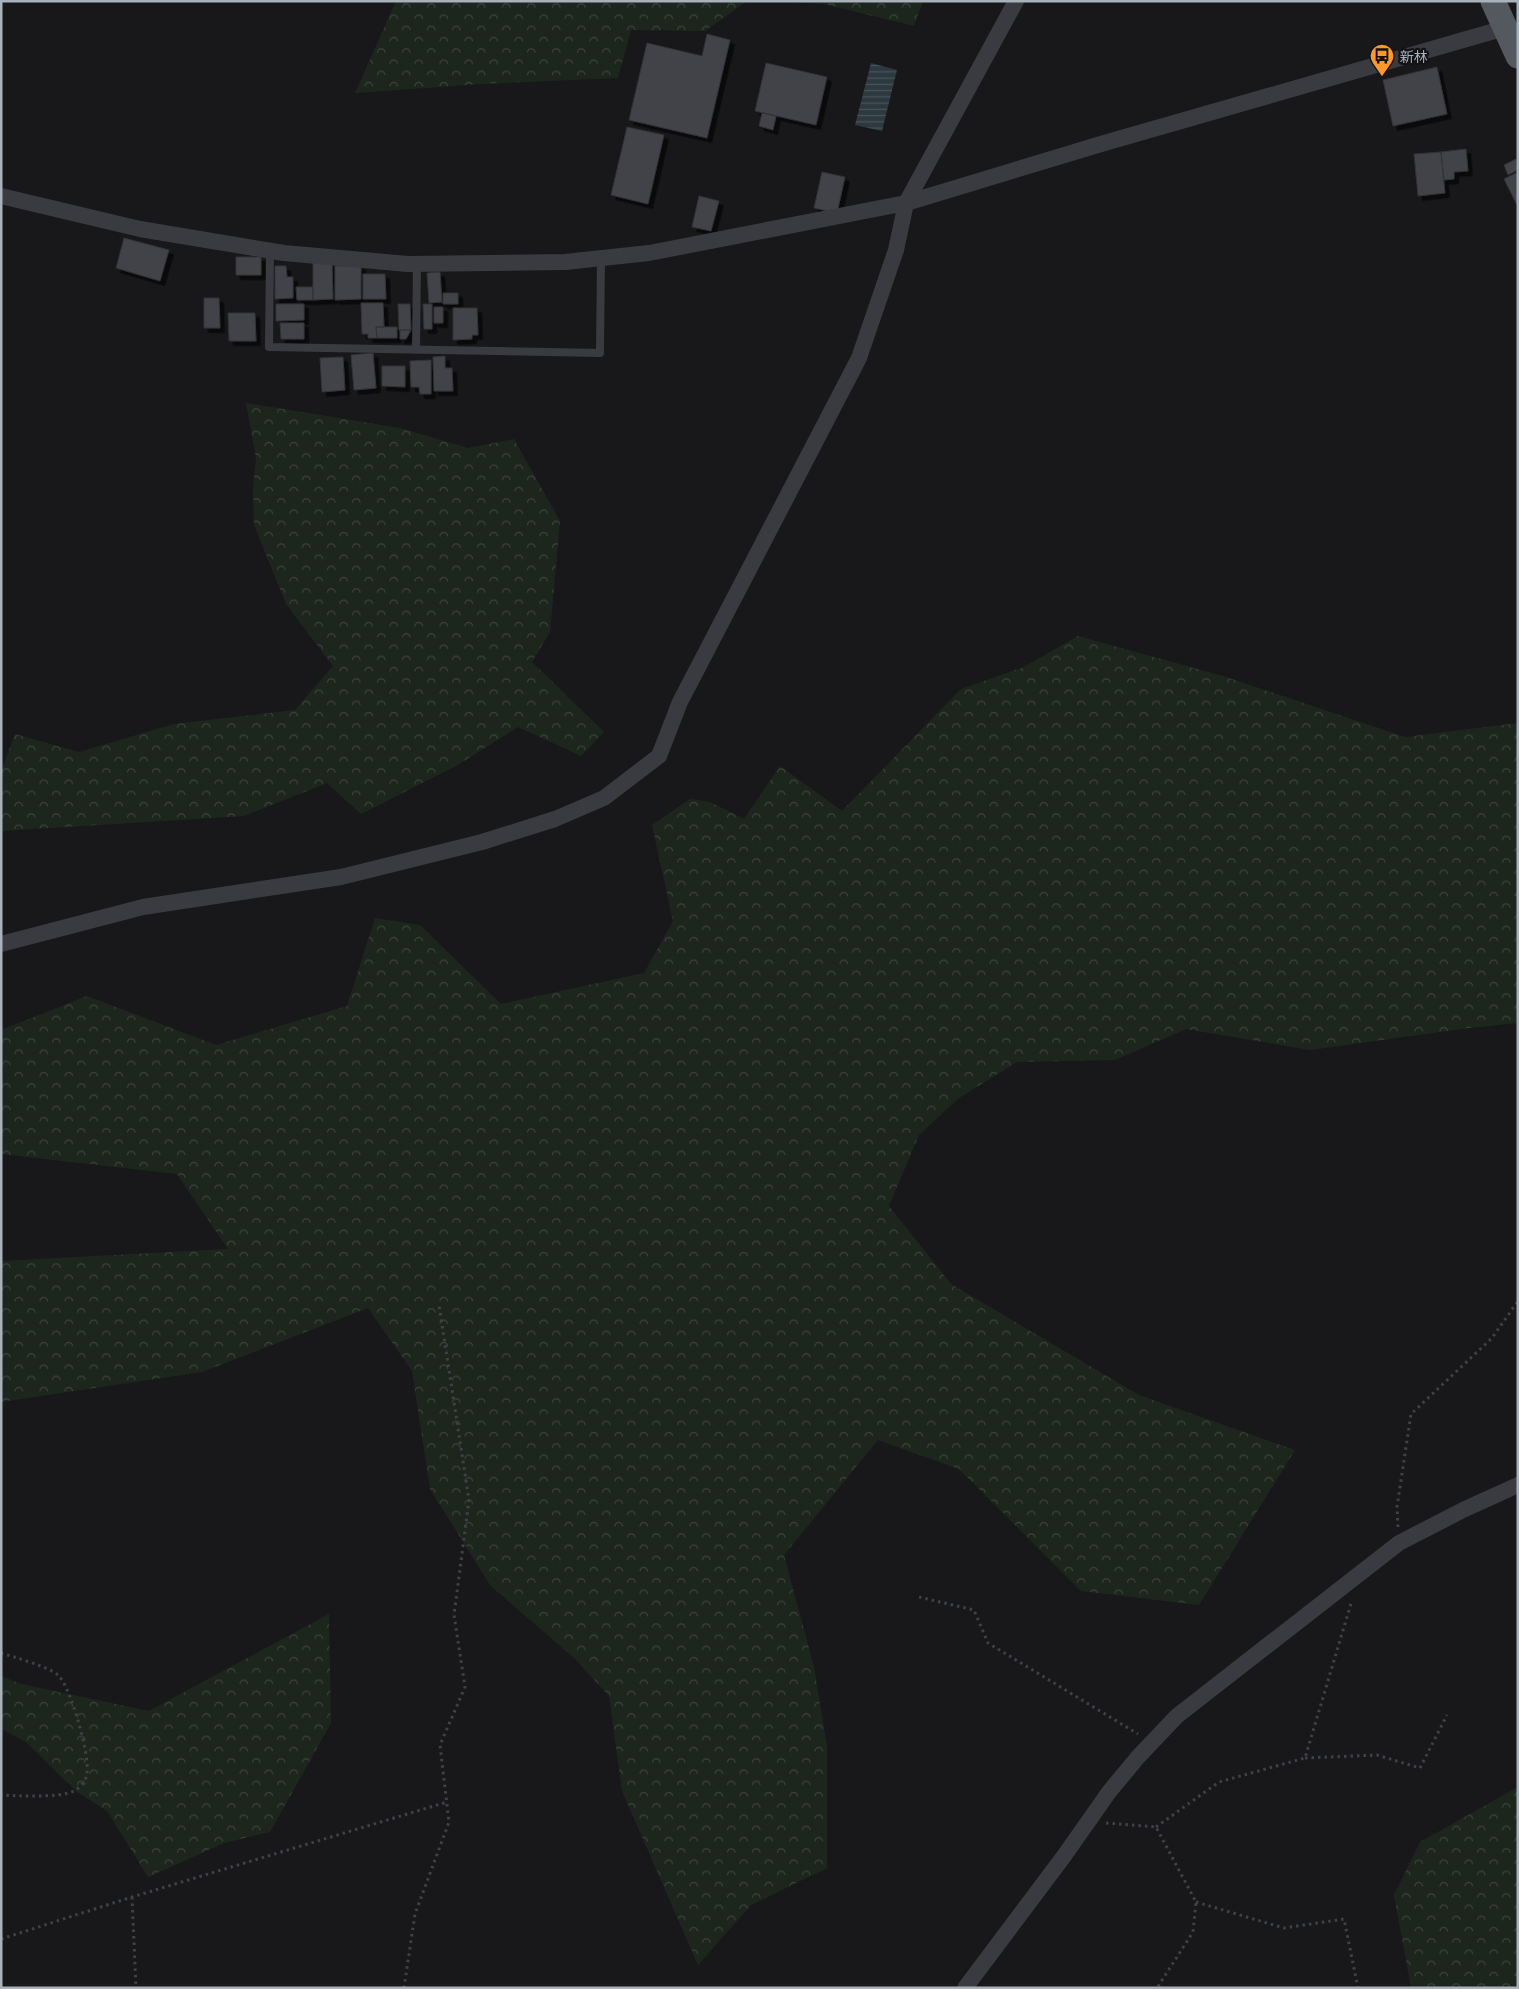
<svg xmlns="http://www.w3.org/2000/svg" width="1519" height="1989" font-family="'Exo 2','Noto Sans JP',sans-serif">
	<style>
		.forest { fill: url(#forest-crowns) }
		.water { fill: url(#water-rules) }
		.building { fill: #424348; stroke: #323237; filter: url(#shadow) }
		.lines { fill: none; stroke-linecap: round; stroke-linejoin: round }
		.path { stroke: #3e4247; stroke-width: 3; stroke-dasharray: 2.5 4; stroke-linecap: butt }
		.service { stroke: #393b40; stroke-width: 8 }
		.minor { stroke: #393b40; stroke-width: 16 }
		.primary { stroke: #54585f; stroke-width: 25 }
		.labels { text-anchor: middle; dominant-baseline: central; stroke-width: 4.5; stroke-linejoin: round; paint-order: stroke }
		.poi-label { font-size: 14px; fill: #a9b2bb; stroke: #131316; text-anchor: start }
	</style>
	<defs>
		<pattern id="forest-crowns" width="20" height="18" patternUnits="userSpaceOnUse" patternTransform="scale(1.25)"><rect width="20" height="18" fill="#1d261d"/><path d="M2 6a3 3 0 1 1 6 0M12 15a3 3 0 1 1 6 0" fill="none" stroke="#3b433c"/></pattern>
		<pattern id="water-rules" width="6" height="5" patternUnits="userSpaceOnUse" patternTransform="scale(1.25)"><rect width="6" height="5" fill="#2c3a40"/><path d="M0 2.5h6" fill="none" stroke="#48545a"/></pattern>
		<filter id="shadow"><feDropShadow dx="4.5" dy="4.5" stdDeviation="0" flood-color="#0009"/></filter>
	</defs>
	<rect width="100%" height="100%" fill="#18181a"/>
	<!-- forest -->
	<path class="forest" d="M396,1h351l-42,30 -74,-1 -13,48 -137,6 -126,9z
		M773,1h150l-9,25 -90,-22z
		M246,403l154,25 68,20 46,-9 46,82 -10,111 -18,30 72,70 -23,24 -63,-29 -62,39 -95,48 -34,-31 -83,33 -243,15v-60l14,-37 64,18 95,-28 121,-14 38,-44 -47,-62 -32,-79 -1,-37 3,-30z
		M1078,636l145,40 182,61 113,-14v300l-49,5 -159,22 -124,-21 -71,31 -98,2 -58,36 -40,37 -30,71 62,78 188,111 156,55 -96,155 -118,-14 -122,-122 -81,-29 -94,115 30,112 13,80v121l-76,37 -53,60 -76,-174 -13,-95 -34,-37 -85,-74 -60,-96 -18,-118 -44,-63 -166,64 -201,30v-141l227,-12 -51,-75 -176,-20v-124l86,-34 129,49 131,-39 28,-88 45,7 81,79 143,-31 29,-52 -21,-96 38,-26 20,3 34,17 36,-53 62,45 119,-122 63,-22z
		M329,1614l2,109 -61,109 -46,11 -76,34 -41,-66 -30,-19 -51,-50 -25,-13v-53l20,8 128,27z
		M1518,1787v201h-107l-17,-93 26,-53z"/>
	<!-- water -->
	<path class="water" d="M871,63l26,7 -15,61 -27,-6z"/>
	<!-- building -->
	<path class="building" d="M707,34l23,6 -23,98 -78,-18 18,-77 55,13z
		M766,63l61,14 -11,48 -61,-14z
		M1437,67l10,47 -54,12 -10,-46z
		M762,113l14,3 -3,14 -14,-4z
		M627,127l37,8 -16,69 -37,-9z
		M1466,149l2,22 -14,1v7l-10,1 -3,-28z
		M1441,152l4,41 -27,3 -4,-42z
		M1516,159l2,11 -10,5 -4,-10z
		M822,172l23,5 -8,36 -23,-5z
		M1518,172v35l-14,-28z
		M699,196l20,5 -8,30 -19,-4z
		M124,238l45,12 -9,31 -44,-13z
		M236,257h25v18h-25z
		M313,263h19l1,36 -20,1z
		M275,266h11l1,11h6v21l-18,1z
		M335,266h26v33l-26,1z
		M440,272l2,30 -13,1 -2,-30z
		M363,274h22l1,25h-23z
		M296,287h17v13h-16z
		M443,293h15v11h-15z
		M204,298h15l1,30h-16z
		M361,303h22l1,24h-8l1,11h-9v-4h-6z
		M276,304h28v16l-28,1z
		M398,304h12l1,26h-12z
		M423,304h9v25h-8z
		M434,307h9v16h-9z
		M453,308h24l1,27h-6v4l-19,1z
		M228,313h27l1,28h-27z
		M280,323h24v16h-23z
		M376,327h21v11h-20z
		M400,330h11l-5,9h-6z
		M373,353l3,35 -22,2 -3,-35z
		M445,356v12h7l1,23h-19l-1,-34z
		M343,357l2,33 -23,2 -2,-34z
		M431,360v34h-11l-1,-7h-8l-1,-26z
		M382,366h23v21l-23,-1z"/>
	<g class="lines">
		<!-- path -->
		<path class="path" d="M1398,1527l-1,-20 14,-93 81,-76 26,-37
			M919,1597l55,13 14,33 150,91
			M1,1653c13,4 48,14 57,22 13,12 32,81 29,98 -1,8 -6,14 -13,18 -14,7 -56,5 -73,4
			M1305,1758l72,-3 43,13 27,-53
			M1106,1823l50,4 40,75 -3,30 -36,56
			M1156,1827l63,-45 86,-24 47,-158
			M132,1897l4,91
			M1196,1902l88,26 60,-9 14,69
			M1,1939l131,-42 315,-95
			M404,1988l11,-74 34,-92 -9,-77 25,-58 -11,-72 15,-115 -30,-195"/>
		<!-- service -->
		<path class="service" d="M270,251l-1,96 331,6 1,-95
			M416,350l1,-86"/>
		<!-- minor -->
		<path class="minor" d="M1,196l139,33 144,24 124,11 157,-2 84,-9 257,-50 195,-59 404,-116
			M1,944l142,-37 198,-30 141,-35 73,-23 49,-21 55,-42 21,-54 179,-344 37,-108 10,-47 110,-202
			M965,1988l99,-132 45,-64 29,-35 39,-41 222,-173 64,-33 55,-25"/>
		<!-- primary -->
		<path class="primary" d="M1493,1l25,55"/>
	</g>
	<!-- icons -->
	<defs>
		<symbol id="bus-pin" viewBox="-11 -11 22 30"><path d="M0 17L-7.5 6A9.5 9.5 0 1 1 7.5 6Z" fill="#ff972b" stroke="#131316"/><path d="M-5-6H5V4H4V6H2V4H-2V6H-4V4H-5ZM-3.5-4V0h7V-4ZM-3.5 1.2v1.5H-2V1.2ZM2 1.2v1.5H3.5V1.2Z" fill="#111"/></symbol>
	</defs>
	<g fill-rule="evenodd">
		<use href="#bus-pin" x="1368" y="42" width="28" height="38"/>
	</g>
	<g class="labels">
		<!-- poi labels -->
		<g class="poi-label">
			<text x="1400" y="56">新林</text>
		</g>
	</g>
	<!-- border -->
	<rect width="1519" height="1989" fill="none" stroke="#a9b2bb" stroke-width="5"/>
</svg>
